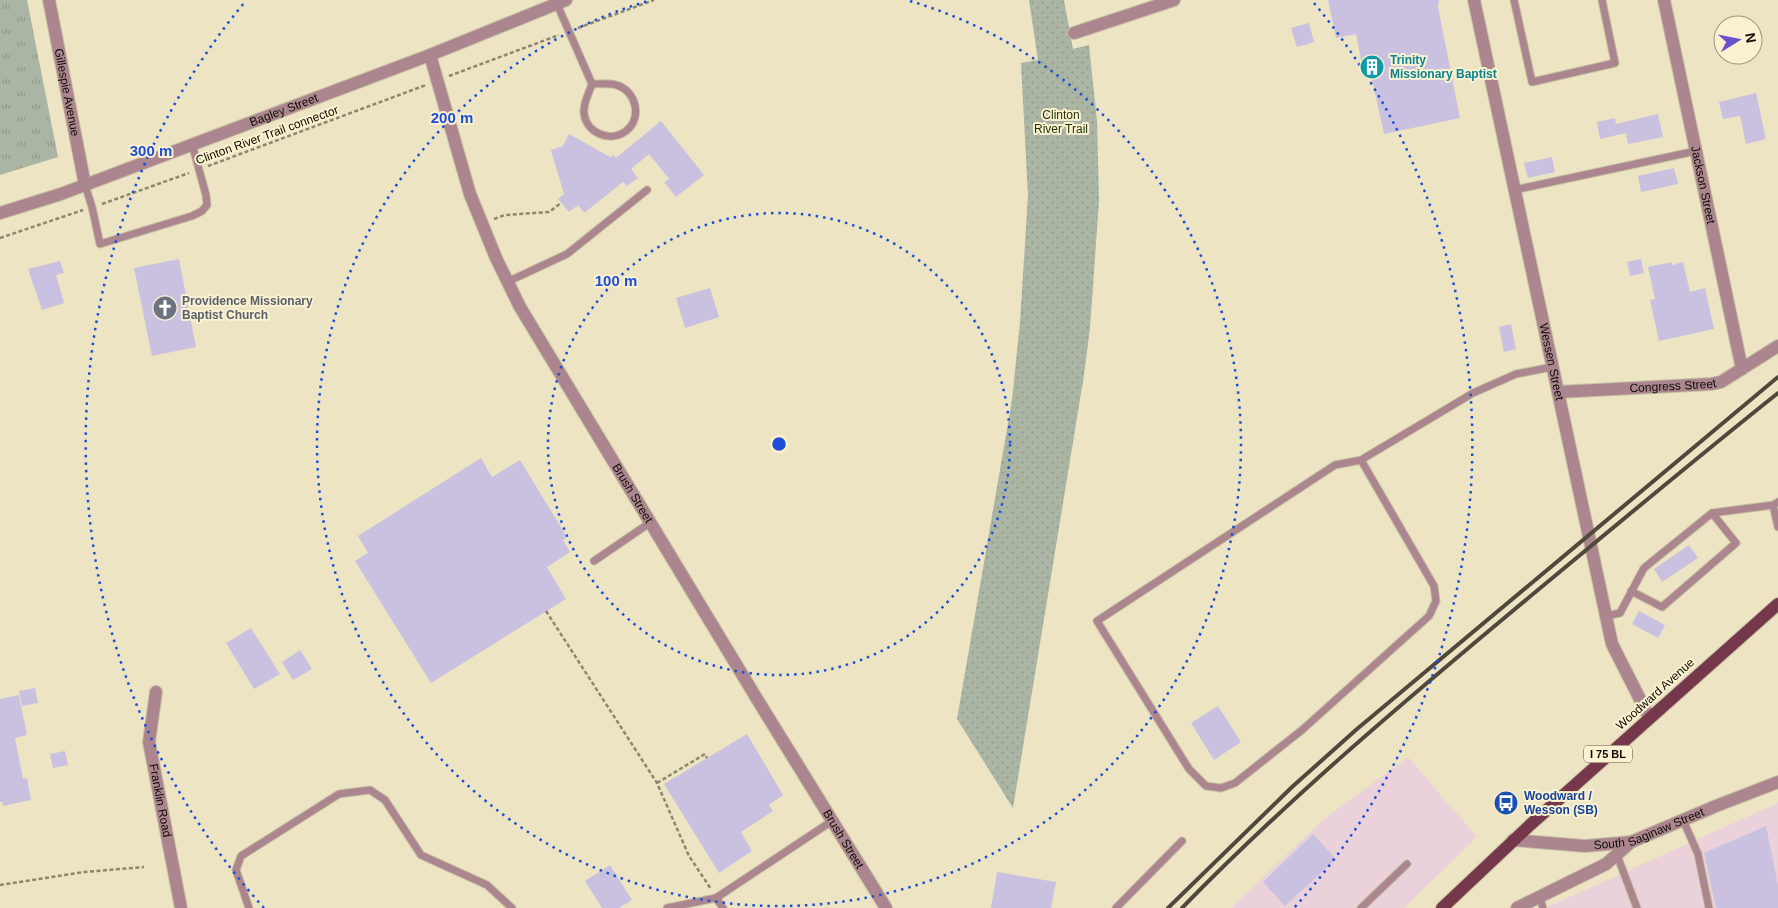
<svg xmlns="http://www.w3.org/2000/svg" width="1778" height="908" font-family="Arial,sans-serif">
	<style>
		.commercial { fill: #ebd2da }
		.grass { fill: url(#grass-tufts) }
		.park { fill: url(#park-dots) }
		.building { fill: #cac1e0 }
		.lines { fill: none; stroke-linecap: round; stroke-linejoin: round }
		.lane-casing { stroke: #c9c1a4; stroke-width: 9 }
		.street-casing { stroke: #c9c1a4; stroke-width: 14 }
		.primary-casing { stroke: #c9c1a4; stroke-width: 14 }
		.path { stroke: #8d8770; stroke-width: 2.5; stroke-dasharray: 4 2.5; stroke-linecap: butt }
		.lane { stroke: #ab868f; stroke-width: 7 }
		.street { stroke: #ab868f; stroke-width: 12 }
		.primary { stroke: #75384b; stroke-width: 12 }
		.rail { stroke: #4e493a; stroke-width: 4 }
		.ring { fill: none; stroke: #1d4ed8; stroke-width: 2.5; stroke-dasharray: 2.5 5 }
		.labels { text-anchor: middle; dominant-baseline: central; stroke-width: 4; stroke-linejoin: round; paint-order: stroke }
		.shield { fill: #faf1d0; stroke: #565140; stroke-width: 1 }
		.shield-label { font-size: 11px; font-weight: bold; fill: #0f0c03 }
		.culture-label { font-size: 12px; font-weight: bold; fill: #0d838f; stroke: #faf1d0; text-anchor: start }
		.street-label { font-size: 12px; fill: #0f0c03; stroke: #faf1d0 }
		.park-label { font-size: 12px; fill: #1e3406; stroke: #faf1d0 }
		.worship-label { font-size: 12px; font-weight: bold; fill: #5b616d; stroke: #faf1d0; text-anchor: start }
		.transit-label { font-size: 12px; font-weight: bold; fill: #164399; stroke: #faf1d0; text-anchor: start }
		.centre { fill: #1d4ed8; stroke: #faf1d0; stroke-width: 2.5 }
		.ring-label { font-size: 15px; text-anchor: middle; font-weight: bold; fill: #1d4ed8; stroke: #faf1d0; stroke-width: 4; stroke-linejoin: round; paint-order: stroke }
	</style>
	<defs>
		<pattern id="grass-tufts" width="24" height="20" patternUnits="userSpaceOnUse" patternTransform="scale(1.25)"><rect width="24" height="20" fill="#abb5a3"/><path d="M3 7l-1-3M5 7V3M7 7l1-3M15 17l-1-3M17 17v-4M19 17l1-3" fill="none" stroke="#929a8b"/></pattern>
		<pattern id="park-dots" width="8" height="8" patternUnits="userSpaceOnUse" patternTransform="scale(1.25)"><rect width="8" height="8" fill="#abb5a3"/><path d="M2 2h.1M6 6h.1" fill="none" stroke="#929a8b" stroke-width="1.8" stroke-linecap="round"/></pattern>
	</defs>
	<rect width="100%" height="100%" fill="#ece4c3"/>
	<!-- commercial -->
	<path class="commercial" d="M1408,757l69,80 -73,71h-173l93,-89z
		M1778,803v105h-233z"/>
	<!-- grass -->
	<path class="grass" d="M0,0h27l31,157 -58,18z"/>
	<!-- park -->
	<path class="park" d="M1029,0h35l9,49 16,-4 8,76 2,80 -9,127 -6,47 -71,433 -56,-89 55,-319 8,-78 8,-126 -7,-133 17,-3z"/>
	<!-- building -->
	<path class="building" d="M1328,0h111l-1,7 22,111 -76,16 -14,-64 -2,1 -2,-7 -4,1 -6,-31 -20,4z
		M1309,23l5,19 -17,5 -6,-19z
		M1756,93l10,46 -20,5 -6,-28 -17,3 -4,-17z
		M1658,114l5,23 -35,7 -2,-11 -26,6 -3,-17 18,-4 1,6z
		M661,121l43,54 -28,22 -12,-15 5,-3 -20,-25 -18,15 7,9 -11,8 -4,-4 -39,31 -6,-8 -9,7 -11,-13 6,-5 -13,-44 12,-4 6,-12 41,23 4,-2 2,3z
		M1552,157l3,15 -27,6 -4,-15z
		M1674,168l4,16 -37,8 -3,-16z
		M179,259l17,88 -44,9 -18,-88z
		M1641,259l3,14 -14,3 -3,-14z
		M60,261l4,12 -8,2 8,28 -22,7 -14,-41z
		M1672,262v3l11,-3 7,30 15,-4 9,41 -55,12 -9,-41 5,-1 -7,-32z
		M710,288l9,29 -34,11 -9,-30z
		M1511,324l5,25 -12,3 -5,-25z
		M481,458l11,19 28,-17 47,77 -4,3 7,12 -23,15 19,32 -135,84 -76,-122 13,-8 -10,-17z
		M1689,545l9,13 -36,24 -8,-13z
		M1639,611l26,14 -7,13 -26,-14z
		M251,628l29,46 -26,15 -28,-46z
		M300,650l12,19 -19,11 -11,-18z
		M35,688l3,15 -16,3 -3,-15z
		M19,695l8,40 -12,3 8,41 4,-1 4,22 -28,6 -1,-4h-2v-103z
		M1218,706l23,36 -27,18 -23,-37z
		M747,734l36,61 -14,10 4,6 -32,21 11,19 -33,22 -55,-89z
		M65,751l3,14 -15,3 -3,-14z
		M1766,826l12,59v23h-62l-12,-55z
		M1313,834l23,25 -51,47 -22,-24z
		M610,865l22,35 -13,8h-17l-17,-27z
		M997,872l59,10 -5,26h-60z"/>
	<g class="lines">
		<defs>
			<path id="lane" d="M1514,0l18,82 83,-19 -13,-63
				M557,4l35,80
				M592,84c8,0 17,-1 24,1 20,5 27,33 10,46 -16,12 -40,2 -42,-18 -1,-10 5,-20 8,-29z
				M85,185l7,22 8,37 92,-28 10,-5 5,-6 -1,-10 -14,-51
				M1514,190l182,-39
				M507,282l60,-28 80,-64
				M1361,460l-26,5 -238,156 92,148 17,17 15,2 14,-5 67,-53 127,-114 7,-15 -2,-15 -73,-126 112,-67 43,-19 36,-7
				M1773,505l5,22
				M594,561l57,-39
				M1631,591l31,16 74,-64 -24,-30
				M1606,616l14,-3 24,-45 68,-55 61,-8 5,-3
				M1683,820l15,34 11,54
				M1617,855l20,53
				M1540,898l3,10
				M249,908l-13,-38 5,-14 98,-62 31,-4 15,10 36,55 66,30 25,23
				M667,908l49,-10
				M723,908l-7,-10 116,-77
				M1116,908l66,-67
				M1361,908l46,-44"/>
			<g id="street">
				<path id="s1" d="M49,0l36,185"/>
				<path id="s2" d="M1474,0l138,644 37,73"/>
				<path id="s3" d="M1664,0l78,369"/>
				<path d="M1074,33l100,-33"/>
				<path id="s4" d="M430,55l40,139 26,64 24,49 237,392 129,209"/>
				<path id="s5" d="M0,213l61,-19 369,-139 136,-55"/>
				<path id="s6" d="M1558,392l153,-8 10,-2 57,-36"/>
				<path id="s7" d="M156,692l-7,50 32,166"/>
				<path id="s8" d="M1513,840l72,6 46,-4 85,-36 62,-24"/>
				<path d="M1517,908l89,-44 25,-22"/>
			</g>
			<path id="primary" d="M1442,908l88,-83 248,-221"/>
		</defs>
		<!-- lane casing -->
		<use href="#lane" class="lane-casing"/>
		<!-- street casing -->
		<use href="#street" class="street-casing"/>
		<!-- primary casing -->
		<use href="#primary" class="primary-casing"/>
		<!-- path -->
		<path class="path" d="M578,28l76,-28
			M449,76l110,-41
			M208,166l218,-81
			M102,204l87,-31
			M494,219l11,-4 44,-3 12,-9
			M0,238l83,-28
			M546,611l111,172 32,73 22,33
			M657,783l48,-29 2,4
			M0,885l84,-13 60,-5"/>
		<!-- lane -->
		<use href="#lane" class="lane"/>
		<!-- street -->
		<use href="#street" class="street"/>
		<!-- primary -->
		<use href="#primary" class="primary"/>
		<!-- rail -->
		<path class="rail" d="M1168,908l124,-121 65,-58 421,-352
			M1182,908c104,-107 218,-203 333,-299 87,-72 174,-145 263,-216"/>
	</g>
	<!-- distance rings -->
	<g class="ring">
		<circle cx="779" cy="444" r="231"/>
		<path d="M910 1A462 462 0 1 1 648 1"/>
		<path d="M264 908A693 693 0 0 1 244 3M1314 3A693 693 0 0 1 1294 908"/>
	</g>
	<!-- icons -->
	<defs>
		<symbol id="building-disc" viewBox="-11 -11 22 22"><circle r="9.5" fill="#0f9aa8" stroke="#faf1d0"/><path d="M-4-6H4V6H1V3H-1V6H-4ZM-2.5-4.3h1.7v1.8h-1.7ZM.8-4.3h1.7v1.8H.8ZM-2.5-1h1.7V.8h-1.7ZM.8-1h1.7V.8H.8Z" fill="#fff"/></symbol>
		<symbol id="church-disc" viewBox="-11 -11 22 22"><circle r="9.5" fill="#6b7280" stroke="#faf1d0"/><path d="M-1.2-6h2.4v3.5h3.3v2.4h-3.3V6h-2.4V-.1h-3.3v-2.4h3.3Z" fill="#fff"/></symbol>
		<symbol id="bus-disc" viewBox="-11 -11 22 22"><circle r="9.5" fill="#1a4fb4" stroke="#faf1d0"/><path d="M-5-6H5V4H4V6H2V4H-2V6H-4V4H-5ZM-3.5-4V0h7V-4ZM-3.5 1.2v1.5H-2V1.2ZM2 1.2v1.5H3.5V1.2Z" fill="#fff"/></symbol>
	</defs>
	<g fill-rule="evenodd">
		<use href="#building-disc" x="1358" y="53" width="28" height="28"/>
		<use href="#church-disc" x="151" y="294" width="28" height="28"/>
		<use href="#bus-disc" x="1492" y="789" width="28" height="28"/>
	</g>
	<g class="labels">
		<!-- shield labels -->
		<rect class="shield" x="1584" y="745.5" width="48" height="17" rx="4"/>
		<g class="shield-label">
			<text x="1608" y="754">I 75 BL</text>
		</g>
		<!-- culture labels -->
		<g class="culture-label">
			<text x="1390" y="60">Trinity<tspan x="1390" dy="14">Missionary Baptist</tspan></text>
		</g>
		<!-- street labels -->
		<g class="street-label">
			<text stroke="none"><textPath href="#s1" startOffset="94">Gillespie Avenue</textPath></text>
			<text stroke="none"><textPath href="#s5" startOffset="302">Bagley Street</textPath></text>
			<text transform="translate(267 135) rotate(-20)">Clinton River Trail connector</text>
			<text stroke="none"><textPath href="#s3" startOffset="189">Jackson Street</textPath></text>
			<text stroke="none"><textPath href="#s2" startOffset="370">Wessen Street</textPath></text>
			<text stroke="none"><textPath href="#s6" startOffset="115">Congress Street</textPath></text>
			<text stroke="none"><textPath href="#s4" startOffset="486">Brush Street</textPath></text>
			<text transform="translate(1655 694) rotate(-42)">Woodward Avenue</text>
			<text stroke="none"><textPath href="#s7" startOffset="110">Franklin Road</textPath></text>
			<text stroke="none"><textPath href="#s8" startOffset="139">South Saginaw Street</textPath></text>
			<text stroke="none"><textPath href="#s4" startOffset="891">Brush Street</textPath></text>
		</g>
		<!-- park labels -->
		<g class="park-label">
			<text x="1061" y="115">Clinton<tspan x="1061" dy="14">River Trail</tspan></text>
		</g>
		<!-- worship labels -->
		<g class="worship-label">
			<text x="182" y="301">Providence Missionary<tspan x="182" dy="14">Baptist Church</tspan></text>
		</g>
		<!-- transit labels -->
		<g class="transit-label">
			<text x="1524" y="796">Woodward /<tspan x="1524" dy="14">Wesson (SB)</tspan></text>
		</g>
	</g>
	<circle cx="779" cy="444" r="8" class="centre"/>
	<g class="ring-label">
		<text x="452" y="123">200 m</text>
		<text x="151" y="156">300 m</text>
		<text x="616" y="286">100 m</text>
	</g>
	<!-- north arrow -->
	<g transform="translate(1738 40) rotate(80)"><circle r="24" fill="#faf1d0" stroke="#9c957e"/>
	<path d="M0-4L9 19L0 12L-9 19Z" fill="#6a52cc"/>
	<text y="-8" font-size="14" font-weight="bold" text-anchor="middle" fill="#0f0c03">N</text>
	</g>
</svg>
